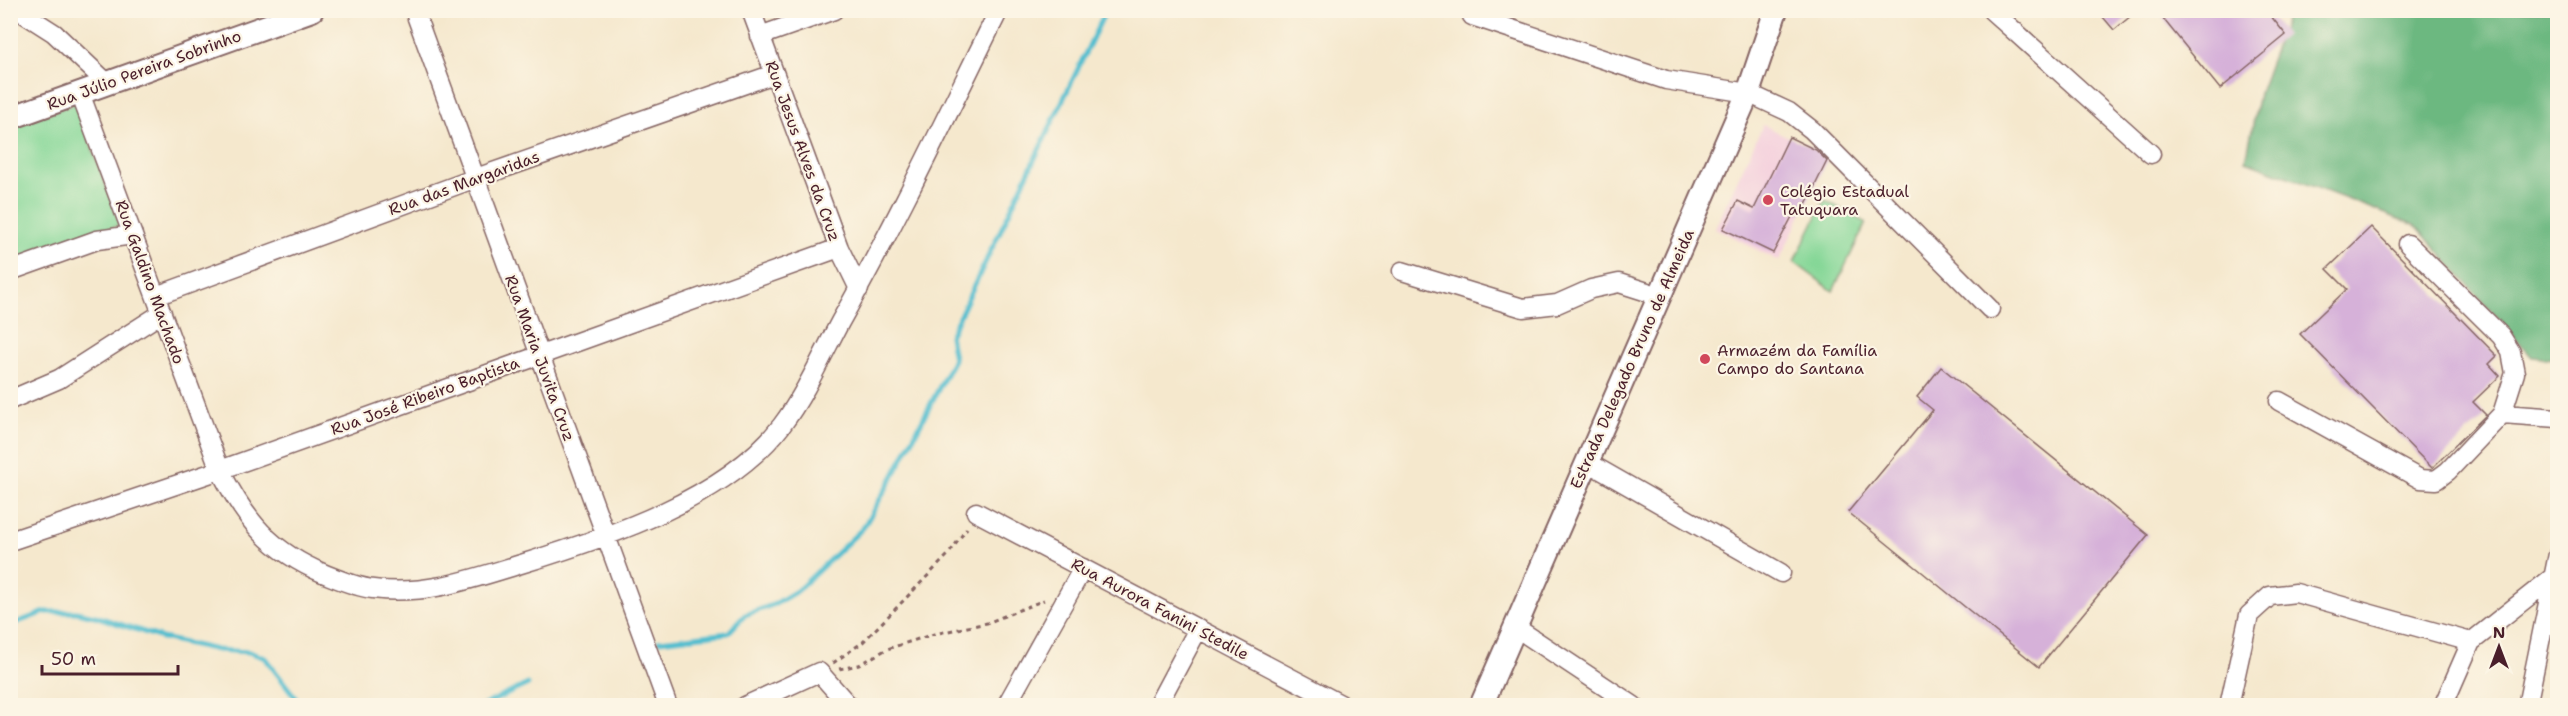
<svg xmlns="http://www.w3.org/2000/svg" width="2568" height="716" font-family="'Shantell Sans',sans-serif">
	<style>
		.built { fill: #f4cfdd }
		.green { fill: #85d797; stroke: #687b61; stroke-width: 1.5 }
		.forest { fill: #6cb880; stroke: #5b6c56; stroke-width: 1.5 }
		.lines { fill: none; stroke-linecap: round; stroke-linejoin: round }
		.stream { stroke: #53becf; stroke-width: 5 }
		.building { fill: #d6b1d9 }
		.minor-casing { stroke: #866564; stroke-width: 21 }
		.major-casing { stroke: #866564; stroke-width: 26 }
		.path { stroke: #866564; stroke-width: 3; stroke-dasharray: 4.5 4.5; stroke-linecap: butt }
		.minor { stroke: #fff; stroke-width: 18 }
		.major { stroke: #fff; stroke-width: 22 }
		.poi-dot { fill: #d1495b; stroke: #fcf5e5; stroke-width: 2 }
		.labels { text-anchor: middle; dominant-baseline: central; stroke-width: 4.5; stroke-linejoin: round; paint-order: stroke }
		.street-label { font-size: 16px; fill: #4a1f2b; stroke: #fcf5e5 }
		.poi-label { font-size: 16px; fill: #4a1f2b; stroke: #fcf5e5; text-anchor: start }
	</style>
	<rect width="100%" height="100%" fill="#fcf5e5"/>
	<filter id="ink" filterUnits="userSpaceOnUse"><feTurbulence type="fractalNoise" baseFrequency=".0167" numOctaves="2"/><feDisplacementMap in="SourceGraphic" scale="12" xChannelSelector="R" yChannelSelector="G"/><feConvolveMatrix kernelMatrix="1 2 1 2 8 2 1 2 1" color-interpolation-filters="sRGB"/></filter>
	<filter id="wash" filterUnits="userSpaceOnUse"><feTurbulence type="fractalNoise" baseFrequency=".008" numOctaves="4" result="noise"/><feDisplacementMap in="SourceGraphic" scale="24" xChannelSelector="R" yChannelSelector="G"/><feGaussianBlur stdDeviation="1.35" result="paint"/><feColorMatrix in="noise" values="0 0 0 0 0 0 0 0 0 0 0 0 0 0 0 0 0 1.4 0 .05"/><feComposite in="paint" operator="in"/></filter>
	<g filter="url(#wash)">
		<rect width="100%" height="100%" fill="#f5e8cd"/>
		<!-- built -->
		<path class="built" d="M1763,125l66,31 -50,105 -64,-33z"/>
		<!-- green -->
		<path class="green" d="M76,103l44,122 -109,39v-137z
			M1825,200l41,23 -33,68 -39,-29z"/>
		<!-- forest -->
		<path class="forest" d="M2289,11h269l-1,348 -25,-2 -117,-132 -169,-64 13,-68z"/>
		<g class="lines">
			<!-- stream -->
			<path class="stream" d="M10,625l35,-13h31l19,4 67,22 55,12 32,2 16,6 37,48
				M659,641l69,-8 17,-18 30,-11 23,-14 65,-62 31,-53 60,-116 -4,-23 156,-326
				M482,706l46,-22"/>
		</g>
		<g id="blocks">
			<!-- building -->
			<path class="building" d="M2097,10h41l-24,20z
				M2156,10h110l20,25 -66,54z
				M1789,137l27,13 11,11 -26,53 -6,-3 -22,42 -50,-24 15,-28 16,8z
				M2371,227l126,129 -8,8 11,12 -27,26 13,13 -54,53 -132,-134 47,-45 -20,-20z
				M1941,367l207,168 -109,132 -191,-155 85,-102 -16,-13z"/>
		</g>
	</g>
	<g filter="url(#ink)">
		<use href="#blocks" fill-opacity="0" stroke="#866564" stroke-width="1.5"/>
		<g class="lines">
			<defs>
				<path id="minor" d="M18,10l36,23 54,51
					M414,10l254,696
					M751,10l88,238 20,41
					M1991,10l160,144
					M1472,16l194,64 82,13 41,19 23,18 178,179
					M760,36l74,-26
					M80,93l140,377c26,51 50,81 105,104 15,6 31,13 48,15 52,7 99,-10 148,-25 85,-26 205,-65 261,-139 23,-31 40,-69 58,-103 57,-101 107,-207 159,-312
					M10,271l87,-31 36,-5
					M1402,271l121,37 34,-4 34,-15 28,-6 41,13
					M156,296l320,-118 298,-104
					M10,400l49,-21 103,-66
					M2279,401l141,78 16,1 12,-9 54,-57 13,-41 -4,-21 -10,-16 -93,-92
					M2502,414l56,4
					M1587,462l194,111
					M976,512l368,194
					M10,541l210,-71 619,-222
					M1515,627l119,79
					M745,706l74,-34 30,34
					M1006,706l77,-138
					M1157,706l41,-77
					M2229,706l20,-91 21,-19 26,-3 175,49
					M2443,706l28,-64 82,-65
					M2527,706l31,-152"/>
				<path id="major" d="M10,118l302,-108
					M1481,706l267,-613 28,-83"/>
			</defs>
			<!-- minor casing -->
			<use href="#minor" class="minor-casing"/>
			<!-- major casing -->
			<use href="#major" class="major-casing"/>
			<!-- path -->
			<path class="path" d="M833,663l30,-21 85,-87 19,-27
				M839,669l20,-4 28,-16 47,-15 53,-11 57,-23"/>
			<!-- minor -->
			<use href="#minor" class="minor"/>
			<!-- major -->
			<use href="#major" class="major"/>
		</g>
	</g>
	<!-- markers -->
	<g class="poi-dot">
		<circle cx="1768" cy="200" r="6"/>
		<circle cx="1705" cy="359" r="6"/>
	</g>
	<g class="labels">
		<!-- street labels -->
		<g class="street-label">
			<text transform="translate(144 70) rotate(-20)">Rua Júlio Pereira Sobrinho</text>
			<text transform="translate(803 151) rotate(70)">Rua Jesus Alves da Cruz</text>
			<text transform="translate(464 183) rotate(-20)">Rua das Margaridas</text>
			<text transform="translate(150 282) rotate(70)">Rua Galdino Machado</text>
			<text transform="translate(540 358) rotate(70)">Rua Maria Juvita Cruz</text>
			<text transform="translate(1632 359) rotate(-66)">Estrada Delegado Bruno de Almeida</text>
			<text transform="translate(425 396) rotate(-20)">Rua José Ribeiro Baptista</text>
			<text transform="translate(1160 609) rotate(28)">Rua Aurora Fanini Stedile</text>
		</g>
		<!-- poi labels -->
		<g class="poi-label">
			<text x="1780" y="191">Colégio Estadual<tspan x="1780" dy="18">Tatuquara</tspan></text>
			<text x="1717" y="350">Armazém da Família<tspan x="1717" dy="18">Campo do Santana</tspan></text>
		</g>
	</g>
	<!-- margin -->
	<rect width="2568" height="716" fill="none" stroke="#fcf5e5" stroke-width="36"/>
	<!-- north arrow -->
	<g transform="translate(2499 647)" stroke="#fcf5e5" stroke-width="4.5" paint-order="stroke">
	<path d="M0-4.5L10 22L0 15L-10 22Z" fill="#4a1f2b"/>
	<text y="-9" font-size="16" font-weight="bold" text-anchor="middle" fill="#4a1f2b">N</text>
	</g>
	<!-- scale -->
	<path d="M42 665v9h136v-9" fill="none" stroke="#4a1f2b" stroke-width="3"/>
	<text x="51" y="665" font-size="18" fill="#4a1f2b" stroke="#fcf5e5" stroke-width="4.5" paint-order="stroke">50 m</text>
</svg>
